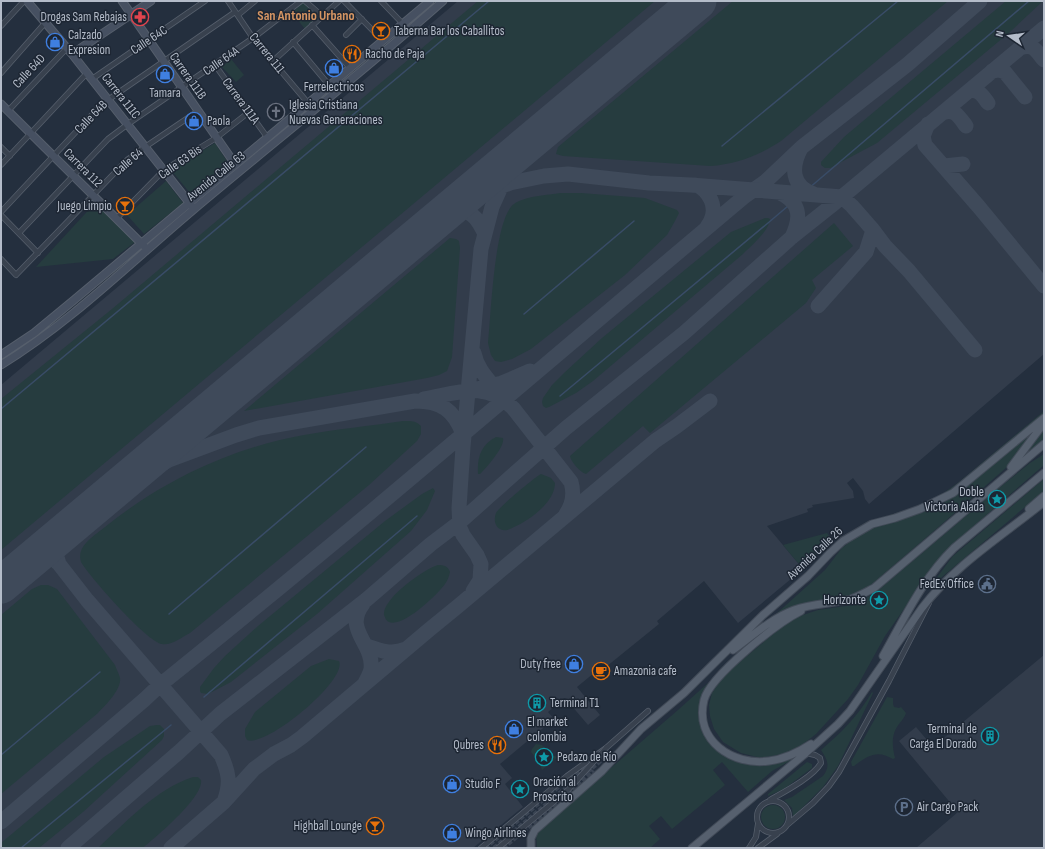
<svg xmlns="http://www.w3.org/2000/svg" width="1045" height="849" font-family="'Sofia Sans Condensed',sans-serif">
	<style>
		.airport { fill: #323c4b }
		.green { fill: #263c3f }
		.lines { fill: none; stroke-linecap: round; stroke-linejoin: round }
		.stream { stroke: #394c67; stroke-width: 1.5 }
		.taxiway { stroke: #3f4a5a; stroke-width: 15 }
		.runway { stroke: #3f4a5a; stroke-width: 37 }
		.street-tunnel { stroke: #3a4453; stroke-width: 4.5; stroke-dasharray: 4.5 2; stroke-linecap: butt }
		.street-casing { stroke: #565f6c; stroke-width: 6 }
		.secondary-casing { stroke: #565f6c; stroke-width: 9 }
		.primary-casing { stroke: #414a57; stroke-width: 9 }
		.street { stroke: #38414e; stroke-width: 4.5 }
		.secondary { stroke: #465061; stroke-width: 7 }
		.primary { stroke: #56606e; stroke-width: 7 }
		.street-bridge-casing { stroke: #565f6c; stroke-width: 6; stroke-linecap: butt }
		.street-bridge { stroke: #38414e; stroke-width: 4.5 }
		.labels { text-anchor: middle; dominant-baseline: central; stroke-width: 3; stroke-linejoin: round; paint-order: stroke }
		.poi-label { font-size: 13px; fill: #b4bcc9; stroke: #1d2633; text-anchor: start }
		.street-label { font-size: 13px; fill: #b4bcc9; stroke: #1d2633 }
		.neighbourhood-label { font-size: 14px; font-weight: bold; fill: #d59563; stroke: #1d2633 }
	</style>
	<rect width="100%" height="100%" fill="#242f3e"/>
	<!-- airport -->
	<path class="airport" d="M458,1h586v353l-175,150 -4,-5 -2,-8 -10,-13 -6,5 6,8 1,7 -42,7 1,2 -6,2 1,3 -41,14 36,43 -65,54 -34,-42 -47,40 2,3 -63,51 -2,-2 -17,14 23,28 -12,10 -23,-27 -17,14 6,7 -54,45 12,14 -7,6 18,23 -50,41h-472v-463z
		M1044,655v193h-128l42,-36 -59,-71 17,-14 17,20z"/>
	<!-- green -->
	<path class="green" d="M478,1h177l-654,549v-151l111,-90z
		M733,1h215l-167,140c-23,15 -45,23 -71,25l-147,-10 -7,-2 2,-7z
		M1006,1h37l-33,31 -133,111 -47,25h-5l-4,-3v-3l23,-25z
		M303,2l16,15 -14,12 -13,-16z
		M231,59l13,16 -8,7 -14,-15z
		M215,143l13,20 -38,30 -19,-23z
		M166,181l17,22 -39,31 -17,-19z
		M561,193h20l64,5 32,12 2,3 -4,8 -8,14 -42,40 -94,74 -19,10 -11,3 -6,-1 -4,-6 -3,-12c3,-27 6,-125 26,-139 11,-8 34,-9 47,-11z
		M96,202l39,40 -22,17 -77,8z
		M765,218h3l2,1c-1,12 -19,27 -27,35l-150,127 -17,12 -27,14 -3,1 -3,-2 -1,-4 1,-4 9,-13 12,-12 38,-35 129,-106z
		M834,223l19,23 -41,34 4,8 -10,15 -156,130 -7,-7 -57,48c-6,-2 -15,-12 -16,-18z
		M450,238l6,1 3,2 1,7 -8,109 -5,14 -8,4 -12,3 -183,33z
		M1044,411v3l-83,70 -22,14 -48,19 -1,-2 22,-7 26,-11 21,-15z
		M403,421c7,0 12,-1 18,5v8l-4,7 -48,44 -179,148c-8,4 -19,13 -28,11 -15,-2 -73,-68 -81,-82 -5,-16 13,-26 24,-35 57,-46 126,-79 199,-92 32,-6 66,-9 99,-14z
		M1044,428v11l-19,16z
		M1034,431l-27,36 -65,57 -77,66 -13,6 -66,14 -10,4 49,-44 17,-22 17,-14 20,-9 45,-13 32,-18z
		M496,437l7,1c2,9 -16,29 -23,36h-2c-1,-17 3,-29 18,-37z
		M1044,454v11l-100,87 -59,84 -27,49 -10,14 -32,35 -19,15 -9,4 -27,5 -20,-5 -18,-11 -9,-13 -4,-13 -1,-11 3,-12 11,-17 68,-57 27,-9 35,-5 22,-12 124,-105 31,-25z
		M541,474l10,4 4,5c0,19 -25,37 -41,44 -4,2 -9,5 -14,2 -6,-3 -6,-11 -4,-16 3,-6 39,-36 45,-39z
		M1044,479v12l-115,97 24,-32z
		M433,488l2,3 -8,19 -16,21 -94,83 -86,68 -23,12 -7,-1 -1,-2v-4l14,-19 11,-12 33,-30 127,-105 37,-27z
		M827,533l4,6 -28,30 -20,-24z
		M438,565c6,0 10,1 12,7 -1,4 -2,8 -5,12 -7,10 -42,44 -56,38 -3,-1 -4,-5 -5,-7 -2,-16 40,-46 54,-50z
		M41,585h7l9,4 58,76c1,4 4,8 5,13 2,11 -15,28 -22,35l-97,81v-179l31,-26z
		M329,659l10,2c9,19 -73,87 -92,79l-2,-4v-7l10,-17 56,-46z
		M708,683c-3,10 -10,18 -8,31 0,5 3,10 4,15 10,31 44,41 74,34 9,-2 18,-6 26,-10l-32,18 -24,21 -26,-30 -9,8 12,15 -53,44 -11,-13 -12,10 11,13 -10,9h-113l-1,-15 142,-123z
		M872,692l1,1 -35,73 -15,21 -30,30 -1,-9 -8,-8 8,-3 31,-21c8,-10 4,-17 -2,-26 22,-19 36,-33 51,-58z
		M887,697l6,1v6l1,3 5,1 2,-1 5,6c-1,4 -4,7 -7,11 -8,10 -7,22 -4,34l-2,1c-16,-10 -26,-3 -39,7h-2l-1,-4z
		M157,725h3l4,4v7l-2,4 -79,72 -44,36h-38v-5l103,-86 46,-31z
		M536,744l6,1 9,10 7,2 -16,13 -3,-8 -8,-10 1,-3z
		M807,762l5,2v4l-28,21 -16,7v-2z
		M193,777h5l3,3c3,17 -45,57 -58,68h-45c28,-26 58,-59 95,-71z
		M761 817a12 12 0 1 1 24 0a12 12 0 1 1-24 0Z"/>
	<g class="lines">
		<!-- stream -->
		<path class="stream" d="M722,146l176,-145
			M524,314l110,-93
			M560,396l208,-173 261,-222
			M1,409l488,-408
			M169,614l197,-167
			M204,697l213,-181
			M1,755l99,-83
			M21,848l150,-123"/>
		<!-- taxiway -->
		<path class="taxiway" d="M1020,48c14,-5 16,3 24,12
			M992,71l6,-1 6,1 21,26
			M969,91c9,-3 14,5 19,12
			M943,113c11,-6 17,5 23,13
			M928,124l-5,12 2,9 54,62 65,79
			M801,148c-10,19 -10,38 13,46
			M944,166l19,-2
			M695,185c5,1 7,3 10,6 10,11 11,24 2,36
			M778,192c22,10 24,24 14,45
			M454,206l56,-23 34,-7 24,-2 81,9 42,2 151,12 10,9 21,24 12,16 24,25 66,79
			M448,210c4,1 8,0 13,1 13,0 19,13 24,23
			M818,306l48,-54 7,-22
			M474,353c3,16 15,27 25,40
			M477,389l25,-6 28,-12
			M424,399c34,-6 61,-19 89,9l58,74c3,10 2,22 -5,32
			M95,506l49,-32 25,-14 67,-25 23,-7 156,-27c26,0 39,9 48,33
			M62,534l-3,4 -3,11v5l3,10 28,36 134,155c8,18 10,28 3,47
			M33,559c10,-5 18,-3 26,5
			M473,591l7,-11 1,-16 -4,-9 -14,-20 -3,-7 -1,-20 4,-61 18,-198 11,-42 10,-22 22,-31 21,-25
			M363,604c-20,26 11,39 8,65 -1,5 -4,10 -6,14
			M367,646c14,5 24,9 39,3
			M1,822l143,-122 16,-15c198,-159 391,-326 585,-489l20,-14 37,-35 106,-83 72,-63
			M68,848l111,-96 41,-38 146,-114 65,-56 29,-22 28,-25 78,-69 118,-95 108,-96 39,-31 213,-178
			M171,848l53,-46 30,-33 20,-15 17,-9 11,-8 128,-108 27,-22 198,-166 22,-15 33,-25"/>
		<!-- runway -->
		<path class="runway" d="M1,585l697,-584"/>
		<!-- street-tunnel -->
		<path class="street-tunnel" d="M587,772l23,-19
			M485,848l84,-70 19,-12
			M494,848l79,-66
			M503,848l71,-59 19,-19"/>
		<defs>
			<path id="street" d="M228,1l25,37 55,65
				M305,1l17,15
				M344,1l39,40
				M381,1l22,23
				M238,15l17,-14
				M312,25l38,43
				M1,26l23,-25
				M346,35l16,-16
				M293,42l36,43
				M273,61l66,-60
				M215,65l52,72
				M1,73l44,-50
				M92,79l113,-78
				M8,111l59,-63
				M1,147l9,9
				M1,165l86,-92
				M1,212l101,-108 133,-92
				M1,215l37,38
				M117,218l47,-48 52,-32 33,-26
				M19,233l89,-94 20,-15 125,-86 48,-37
				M1,259l15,16 111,-115 18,-13 53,-36
				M770,800c14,-8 43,-23 51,-37l-1,-5 -5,-3 -9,-2
				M757 817a16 16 0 1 1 32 0a16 16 0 1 1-32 0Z
				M787,825l26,-22 16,-17 10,-14 50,-91 40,-78
				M481,848l86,-72 39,-28 42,-37
				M749,848l7,-11 2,-13
				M758,848l19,-14"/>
			<path id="secondary" d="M27,1l45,53 119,151
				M122,1l113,163
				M72,54l79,-53
				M1,104l143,142
				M1,355l33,-22 40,-33 356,-299
				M1,365c70,-43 129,-102 192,-155 83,-70 169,-137 250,-209"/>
			<path id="primary" d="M1011,467l33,-44
				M1029,509l15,-13
				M801,611c-24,12 -91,65 -97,89 -10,41 29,66 65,61 16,-2 30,-9 42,-17
				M733,650c19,-14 39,-32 61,-40 19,-7 39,-6 57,-11 8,-3 15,-7 23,-11l170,-144
				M883,656c21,-37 40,-78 71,-108l90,-75
				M531,848v-10l4,-8 67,-59 39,-42 43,-36 79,-78 45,-39 22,-23 13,-12 29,-17 23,-6 25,-9 33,-16 91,-75
				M692,848l114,-95 32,-29 12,-13 72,-103c33,-43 80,-72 122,-106"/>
		</defs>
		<!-- street casing -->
		<use href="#street" class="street-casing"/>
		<!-- secondary casing -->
		<use href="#secondary" class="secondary-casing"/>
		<!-- primary casing -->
		<use href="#primary" class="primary-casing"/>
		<!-- street -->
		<use href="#street" class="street"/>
		<!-- secondary -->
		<use href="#secondary" class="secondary"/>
		<!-- primary -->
		<use href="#primary" class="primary"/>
		<defs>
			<path id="street-bridge" d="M498,848l70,-58 38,-42"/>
		</defs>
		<!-- street-bridge casing -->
		<use href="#street-bridge" class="street-bridge-casing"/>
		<!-- street-bridge -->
		<use href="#street-bridge" class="street-bridge"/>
	</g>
	<!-- icons -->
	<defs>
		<symbol id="pharmacy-ring" viewBox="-11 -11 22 22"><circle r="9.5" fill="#1d2633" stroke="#e0444e" stroke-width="1.5"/><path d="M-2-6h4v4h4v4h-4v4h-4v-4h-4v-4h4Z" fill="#e0444e"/></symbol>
		<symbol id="bar-ring" viewBox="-11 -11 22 22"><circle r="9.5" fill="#1d2633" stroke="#e8710a" stroke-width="1.5"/><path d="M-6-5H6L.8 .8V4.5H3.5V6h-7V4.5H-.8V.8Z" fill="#e8710a"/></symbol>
		<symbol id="shop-ring" viewBox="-11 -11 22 22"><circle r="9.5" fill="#1d2633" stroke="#3f7fe0" stroke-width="1.5"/><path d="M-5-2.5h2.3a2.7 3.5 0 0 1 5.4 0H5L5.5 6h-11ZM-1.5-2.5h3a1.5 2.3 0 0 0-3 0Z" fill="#3f7fe0"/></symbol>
		<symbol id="restaurant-ring" viewBox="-11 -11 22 22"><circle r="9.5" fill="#1d2633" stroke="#e8710a" stroke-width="1.5"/><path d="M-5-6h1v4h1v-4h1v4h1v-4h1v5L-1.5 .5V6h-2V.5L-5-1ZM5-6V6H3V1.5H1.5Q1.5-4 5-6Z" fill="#e8710a"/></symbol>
		<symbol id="church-ring" viewBox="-11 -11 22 22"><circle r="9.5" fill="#1d2633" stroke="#6b7280" stroke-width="1.5"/><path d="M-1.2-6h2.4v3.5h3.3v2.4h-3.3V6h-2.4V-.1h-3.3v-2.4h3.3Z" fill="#6b7280"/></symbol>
		<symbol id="sight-ring" viewBox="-11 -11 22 22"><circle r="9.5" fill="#1d2633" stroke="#0f9aa8" stroke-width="1.5"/><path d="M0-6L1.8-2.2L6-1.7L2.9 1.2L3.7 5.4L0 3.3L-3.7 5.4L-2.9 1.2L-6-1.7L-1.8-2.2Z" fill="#0f9aa8"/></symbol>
		<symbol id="civic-ring" viewBox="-11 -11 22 22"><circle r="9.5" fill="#1d2633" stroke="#5c6f8a" stroke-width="1.5"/><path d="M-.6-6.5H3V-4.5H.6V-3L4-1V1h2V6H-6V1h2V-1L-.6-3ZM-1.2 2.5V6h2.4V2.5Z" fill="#5c6f8a"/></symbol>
		<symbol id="cafe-ring" viewBox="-11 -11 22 22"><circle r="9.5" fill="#1d2633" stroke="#e8710a" stroke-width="1.5"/><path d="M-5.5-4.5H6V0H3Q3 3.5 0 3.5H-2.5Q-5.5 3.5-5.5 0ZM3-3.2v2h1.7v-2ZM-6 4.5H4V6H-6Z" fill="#e8710a"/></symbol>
		<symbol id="building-ring" viewBox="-11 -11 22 22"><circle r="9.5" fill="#1d2633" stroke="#0f9aa8" stroke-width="1.5"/><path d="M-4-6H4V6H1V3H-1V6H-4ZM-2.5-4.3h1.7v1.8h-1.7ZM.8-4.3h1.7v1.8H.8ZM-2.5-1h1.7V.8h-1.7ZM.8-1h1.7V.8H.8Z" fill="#0f9aa8"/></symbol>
		<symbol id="parking-ring" viewBox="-11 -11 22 22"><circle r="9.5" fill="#1d2633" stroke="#5c6f8a" stroke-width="1.5"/><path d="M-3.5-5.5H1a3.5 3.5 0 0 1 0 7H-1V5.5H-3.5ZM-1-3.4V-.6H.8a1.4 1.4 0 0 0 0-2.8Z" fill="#5c6f8a"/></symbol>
	</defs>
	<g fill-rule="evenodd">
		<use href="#pharmacy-ring" x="130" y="7" width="20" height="20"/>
		<use href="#bar-ring" x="371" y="21" width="20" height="20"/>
		<use href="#shop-ring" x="45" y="32" width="20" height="20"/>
		<use href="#restaurant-ring" x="342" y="44" width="20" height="20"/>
		<use href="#shop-ring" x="324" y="58" width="20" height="20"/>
		<use href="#shop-ring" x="155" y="64" width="20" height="20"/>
		<use href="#church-ring" x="266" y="102" width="20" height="20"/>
		<use href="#shop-ring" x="184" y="111" width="20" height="20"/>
		<use href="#bar-ring" x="115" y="196" width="20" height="20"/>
		<use href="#sight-ring" x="987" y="489" width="20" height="20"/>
		<use href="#civic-ring" x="977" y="574" width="20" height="20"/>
		<use href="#sight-ring" x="869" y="590" width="20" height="20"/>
		<use href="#shop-ring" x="564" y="654" width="20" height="20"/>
		<use href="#cafe-ring" x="591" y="661" width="20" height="20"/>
		<use href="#building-ring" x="527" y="693" width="20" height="20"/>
		<use href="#shop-ring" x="504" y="719" width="20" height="20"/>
		<use href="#building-ring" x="980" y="726" width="20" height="20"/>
		<use href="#restaurant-ring" x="487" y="735" width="20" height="20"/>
		<use href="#sight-ring" x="534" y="747" width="20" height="20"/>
		<use href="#shop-ring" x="442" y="774" width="20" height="20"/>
		<use href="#sight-ring" x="510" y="779" width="20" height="20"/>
		<use href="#parking-ring" x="894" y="797" width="20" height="20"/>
		<use href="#bar-ring" x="365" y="816" width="20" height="20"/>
		<use href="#shop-ring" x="442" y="823" width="20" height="20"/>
	</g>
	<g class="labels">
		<!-- poi labels -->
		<g class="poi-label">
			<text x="127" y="17" text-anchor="end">Drogas Sam Rebajas</text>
			<text x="394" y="31">Taberna Bar los Caballitos</text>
			<text x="68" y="35">Calzado<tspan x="68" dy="15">Expresion</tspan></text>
			<text x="365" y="54">Racho de Paja</text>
			<text x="334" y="87" text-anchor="middle">Ferrelectricos</text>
			<text x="165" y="93" text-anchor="middle">Tamara</text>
			<text x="289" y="105">Iglesia Cristiana<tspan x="289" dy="15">Nuevas Generaciones</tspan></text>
			<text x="207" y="121">Paola</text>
			<text x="112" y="206" text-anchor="end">Juego Limpio</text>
			<text x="984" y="492" text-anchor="end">Doble<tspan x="984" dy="15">Victoria Alada</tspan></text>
			<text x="974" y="584" text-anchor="end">FedEx Office</text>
			<text x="866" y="600" text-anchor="end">Horizonte</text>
			<text x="561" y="664" text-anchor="end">Duty free</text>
			<text x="614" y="671">Amazonia cafe</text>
			<text x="550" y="703">Terminal T1</text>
			<text x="527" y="722">El market<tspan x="527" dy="15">colombia</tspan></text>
			<text x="977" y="729" text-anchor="end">Terminal de<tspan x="977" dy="15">Carga El Dorado</tspan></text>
			<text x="484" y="745" text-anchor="end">Qubres</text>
			<text x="557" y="757">Pedazo de Río</text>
			<text x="533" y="782">Oración al<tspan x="533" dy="15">Proscrito</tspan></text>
			<text x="465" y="784">Studio F</text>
			<text x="917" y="807">Air Cargo Pack</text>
			<text x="362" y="826" text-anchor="end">Highball Lounge</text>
			<text x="465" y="833">Wingo Airlines</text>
		</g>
		<!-- street labels -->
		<g class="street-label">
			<text transform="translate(149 40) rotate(-34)">Calle 64C</text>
			<text transform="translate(267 53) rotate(51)">Carrera 111</text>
			<text transform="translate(221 61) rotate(-35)">Calle 64A</text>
			<text transform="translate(29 71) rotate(-47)">Calle 64D</text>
			<text transform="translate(188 76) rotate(55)">Carrera 111B</text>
			<text transform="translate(121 96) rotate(52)">Carrera 111C</text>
			<text transform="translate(241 101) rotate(54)">Carrera 111A</text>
			<text transform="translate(91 117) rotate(-46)">Calle 64B</text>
			<text transform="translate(128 162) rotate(-41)">Calle 64</text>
			<text transform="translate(180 162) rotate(-35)">Calle 63 Bis</text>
			<text transform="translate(83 168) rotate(45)">Carrera 112</text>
			<text transform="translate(216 176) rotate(-39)">Avenida Calle 63</text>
			<text transform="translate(815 553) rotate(-43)">Avenida Calle 26</text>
		</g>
		<!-- neighbourhood labels -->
		<g class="neighbourhood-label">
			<text x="306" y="15">San Antonio Urbano</text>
		</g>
	</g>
	<!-- border -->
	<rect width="1045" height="849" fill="none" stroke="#b4bcc9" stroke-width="4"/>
	<!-- north arrow -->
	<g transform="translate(1009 36) rotate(283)" stroke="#1d2633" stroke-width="3" paint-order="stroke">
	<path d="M0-3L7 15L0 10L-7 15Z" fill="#b4bcc9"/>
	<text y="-6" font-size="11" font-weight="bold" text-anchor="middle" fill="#b4bcc9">N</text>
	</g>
</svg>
